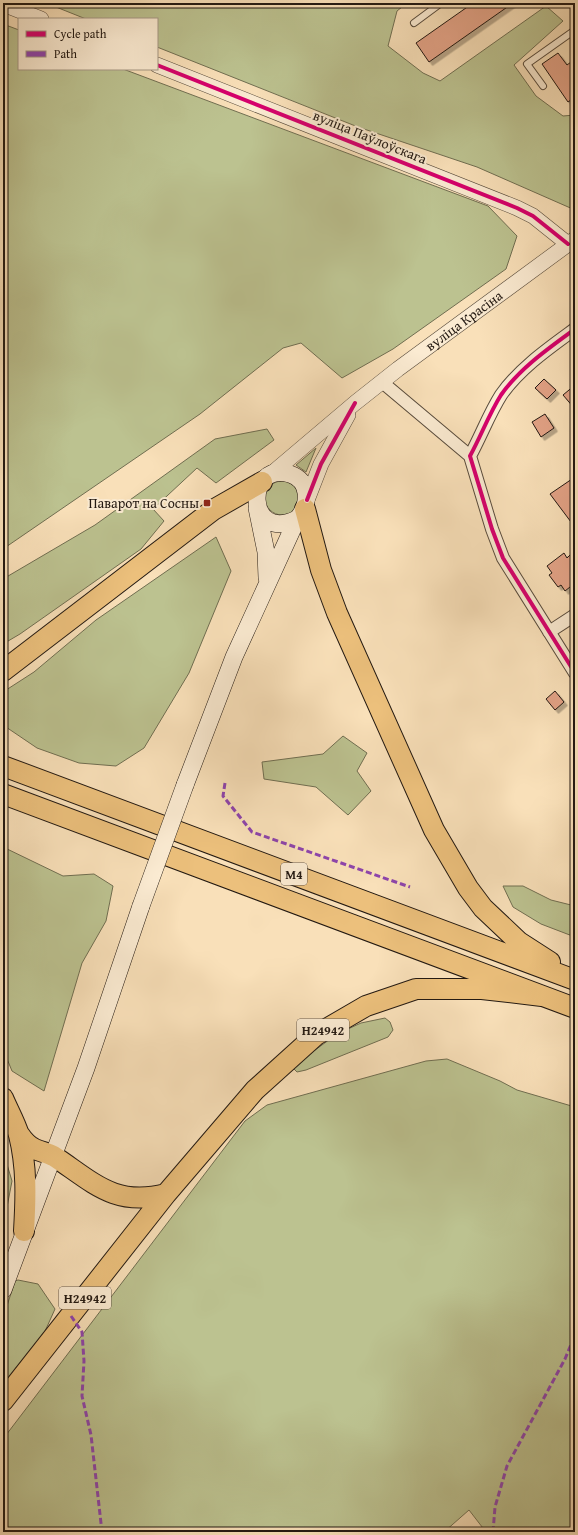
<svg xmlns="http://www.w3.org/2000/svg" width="578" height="1535" font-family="'Gentium Book Plus',serif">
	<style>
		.green { fill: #bcc290; stroke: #706e51 }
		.building { fill: #e3a387; stroke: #231912; filter: url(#shadow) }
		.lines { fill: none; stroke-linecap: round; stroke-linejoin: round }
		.service-casing { stroke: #584b3c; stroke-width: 8 }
		.minor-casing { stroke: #584b3c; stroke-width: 14 }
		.tertiary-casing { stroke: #584b3c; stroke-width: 16 }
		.secondary-casing { stroke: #231912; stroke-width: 18 }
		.trunk-casing { stroke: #231912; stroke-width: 22 }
		.service { stroke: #fbebd2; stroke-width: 6 }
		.minor { stroke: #fbebd2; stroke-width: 12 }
		.tertiary { stroke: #fbebd2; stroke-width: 15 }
		.secondary { stroke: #fbebd2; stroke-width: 17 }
		.trunk { stroke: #ecc07c; stroke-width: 20 }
		.secondary-bridge-casing { stroke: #231912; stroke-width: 18; stroke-linecap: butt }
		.secondary-bridge { stroke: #fbebd2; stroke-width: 17 }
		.quiet { stroke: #8e44ad; stroke-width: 3; stroke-dasharray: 6 3; stroke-linecap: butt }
		.cycleway-casing { stroke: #fbebd2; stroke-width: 6 }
		.cycleway { stroke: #d6006c; stroke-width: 4 }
		.poi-dot { fill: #8f2418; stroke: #fbebd2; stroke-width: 1.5 }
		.labels { text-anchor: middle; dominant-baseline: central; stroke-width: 4; stroke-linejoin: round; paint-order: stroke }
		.shield { fill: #fbebd2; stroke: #64584c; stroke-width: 1 }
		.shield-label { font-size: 13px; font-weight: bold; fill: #231912 }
		.street-label { font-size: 14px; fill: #231912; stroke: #fbebd2 }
		.poi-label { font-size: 14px; fill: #231912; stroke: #fbebd2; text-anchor: end }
	</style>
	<defs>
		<filter id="shadow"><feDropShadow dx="3.5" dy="3.5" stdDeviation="0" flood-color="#0004"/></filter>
	</defs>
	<rect width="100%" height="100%" fill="#f9e0b9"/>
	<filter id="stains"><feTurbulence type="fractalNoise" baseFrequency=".005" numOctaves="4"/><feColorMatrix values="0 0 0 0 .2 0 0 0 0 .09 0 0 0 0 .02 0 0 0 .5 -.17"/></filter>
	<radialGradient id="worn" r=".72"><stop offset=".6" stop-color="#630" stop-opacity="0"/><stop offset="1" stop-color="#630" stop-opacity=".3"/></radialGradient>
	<!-- green -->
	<path class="green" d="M46,3h361l-10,8 -9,35 35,27 17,8 106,-75 17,15 -49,44 22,31 27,20 12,-1v95l-98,-43 -119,-40 -201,-80v-28h-71z
		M3,24l16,6v39h104l365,137 29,30 -11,33 -113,80 -51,29 -41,-35 -18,5 -83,66 -197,135z
		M267,429l7,11 -58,43 -19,-15 -44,41 11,12 -23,28 -121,85 -17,10v-65l92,-54 120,-86z
		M316,448l-10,24 -10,-7z
		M265 498a17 17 0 1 1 34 0a17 17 0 1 1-34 0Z
		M216,537l15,34 -42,102 -45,75 -28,18 -37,-3 -42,-15 -34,-23v-33l31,-20 62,-52z
		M343,736l24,17 -10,18 14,20 -23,24 -32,-28 -52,-8 -2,-17 61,-8z
		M3,847l60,29 31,-2 19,12 -7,35 -24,42 -38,128 -32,-20 -9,-22z
		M503,886h20l28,14 24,6v31l-34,-13 -28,-17z
		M385,1018l5,4 3,8 -5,7 -82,33 -9,2 -3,-3 2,-5 41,-30 24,-11z
		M447,1059l53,22 17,9 58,17v425h-89l-17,-22 -25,22h-441v-93l242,-318 22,-16 159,-44z
		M3,1151l9,30 -9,47z
		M18,1280l20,4 17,25 -18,40 -34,39v-70l12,-37z"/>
	<!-- building -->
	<path class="building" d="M473,3h40l-84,59 -13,-19z
		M558,53l9,12 8,-6v38l-7,5 -26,-38z
		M544,379l12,11 -9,9 -12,-11z
		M575,385v24l-12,-14z
		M545,414l9,14 -13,9 -9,-15z
		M572,479l3,4 -1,43 -24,-32z
		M564,553l3,5 3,-3 5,6v22l-10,8 -4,-6 -3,2 -9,-12 3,-2 -5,-7z
		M555,691l9,11 -9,8 -9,-11z"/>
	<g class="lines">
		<defs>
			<path id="service" d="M414,23l27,-20
				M543,86l-16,-22 48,-34"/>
			<path id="minor" d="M575,329c-26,19 -55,39 -74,66 -12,19 -20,41 -31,61l22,73 11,29 72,115
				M382,382l88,74
				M549,632l26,-17"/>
			<g id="tertiary">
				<path d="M3,4l38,15"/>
				<path d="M157,65l360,143 16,8 35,28"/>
				<path id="s1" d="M270,475l85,-72 43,-34 177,-130"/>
				<path d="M307,500l14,-36 27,-49"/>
			</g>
			<path id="secondary" d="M257,508l9,44 1,26
				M185,785l49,-128 63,-138c13,-14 14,-38 -7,-45 -46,-14 -44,70 7,45
				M3,1290l83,-222 55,-162"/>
			<path id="trunk" d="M305,509l16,61 16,43 97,217 34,58 15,20 36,34 31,20
				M3,671l210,-161 49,-28
				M3,766l572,214
				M3,794l572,214
				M3,1098c5,12 12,24 16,37 8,32 7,63 5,96
				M19,1134c4,6 9,12 16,15 6,3 14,4 20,8 39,26 60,50 111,37
				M3,1401l163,-207 89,-104 61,-55 50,-29 50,-17h66l60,7"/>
		</defs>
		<!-- service casing -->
		<use href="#service" class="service-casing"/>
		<!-- minor casing -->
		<use href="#minor" class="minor-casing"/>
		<!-- tertiary casing -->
		<use href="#tertiary" class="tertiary-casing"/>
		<!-- secondary casing -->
		<use href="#secondary" class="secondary-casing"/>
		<!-- trunk casing -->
		<use href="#trunk" class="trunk-casing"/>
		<!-- service -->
		<use href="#service" class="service"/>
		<!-- minor -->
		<use href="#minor" class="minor"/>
		<!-- tertiary -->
		<use href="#tertiary" class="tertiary"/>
		<!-- secondary -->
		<use href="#secondary" class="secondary"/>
		<!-- trunk -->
		<use href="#trunk" class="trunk"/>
		<defs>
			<path id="secondary-bridge" d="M141,906l44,-121"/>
		</defs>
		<!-- secondary-bridge casing -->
		<use href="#secondary-bridge" class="secondary-bridge-casing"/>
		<!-- secondary-bridge -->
		<use href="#secondary-bridge" class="secondary-bridge"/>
		<!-- quiet -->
		<path class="quiet" d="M225,783l-2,13 29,36 158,55
			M71,1316l11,16 2,29 -2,35 9,39 11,97
			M493,1532l2,-25 12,-41 58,-107 10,-24"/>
		<defs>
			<path id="cycleway" d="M157,65l360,143 16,8 35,28
				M575,329c-26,19 -55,39 -74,66 -12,19 -20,41 -31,61l22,73 11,29 72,115
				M307,500l14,-36 34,-61"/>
		</defs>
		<!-- cycleway casing -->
		<use href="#cycleway" class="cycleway-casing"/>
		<!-- cycleway -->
		<use href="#cycleway" class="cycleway"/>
	</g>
	<!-- markers -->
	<rect class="poi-dot" x="203" y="499" width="8" height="8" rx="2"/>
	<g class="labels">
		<!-- shield labels -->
		<g class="shield">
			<rect x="281" y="863" width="26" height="22" rx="3"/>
			<rect x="297" y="1019" width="52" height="22" rx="3"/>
			<rect x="59" y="1287" width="52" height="22" rx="3"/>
		</g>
		<g class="shield-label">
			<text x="294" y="874">М4</text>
			<text x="323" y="1030">Н24942</text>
			<text x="85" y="1298">Н24942</text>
		</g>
		<!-- street labels -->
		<g class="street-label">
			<text transform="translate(370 137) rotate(22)">вуліца Паўлоўскага</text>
			<text stroke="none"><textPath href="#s1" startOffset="248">вуліца Красіна</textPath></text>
		</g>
		<!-- poi labels -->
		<g class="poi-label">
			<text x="199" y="503">Паварот на Сосны</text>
		</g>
	</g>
	<!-- margin -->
	<rect width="578" height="1535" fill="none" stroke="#f9e0b9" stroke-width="16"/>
	<rect x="4" y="4" width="570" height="1527" fill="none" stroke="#231912" stroke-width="2"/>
	<rect x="8" y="8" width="562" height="1519" fill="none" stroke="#231912"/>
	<!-- legend -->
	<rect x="18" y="18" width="140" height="52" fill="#fbebd2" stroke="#a59785"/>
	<rect x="26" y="31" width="20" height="6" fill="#d6006c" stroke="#a59785"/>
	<text x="54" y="38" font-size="12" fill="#231912">Cycle path</text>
	<rect x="26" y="51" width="20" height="6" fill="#8e44ad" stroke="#a59785"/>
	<text x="54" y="58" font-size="12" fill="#231912">Path</text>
	<rect width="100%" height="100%" filter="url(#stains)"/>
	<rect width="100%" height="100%" fill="url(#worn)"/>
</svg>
